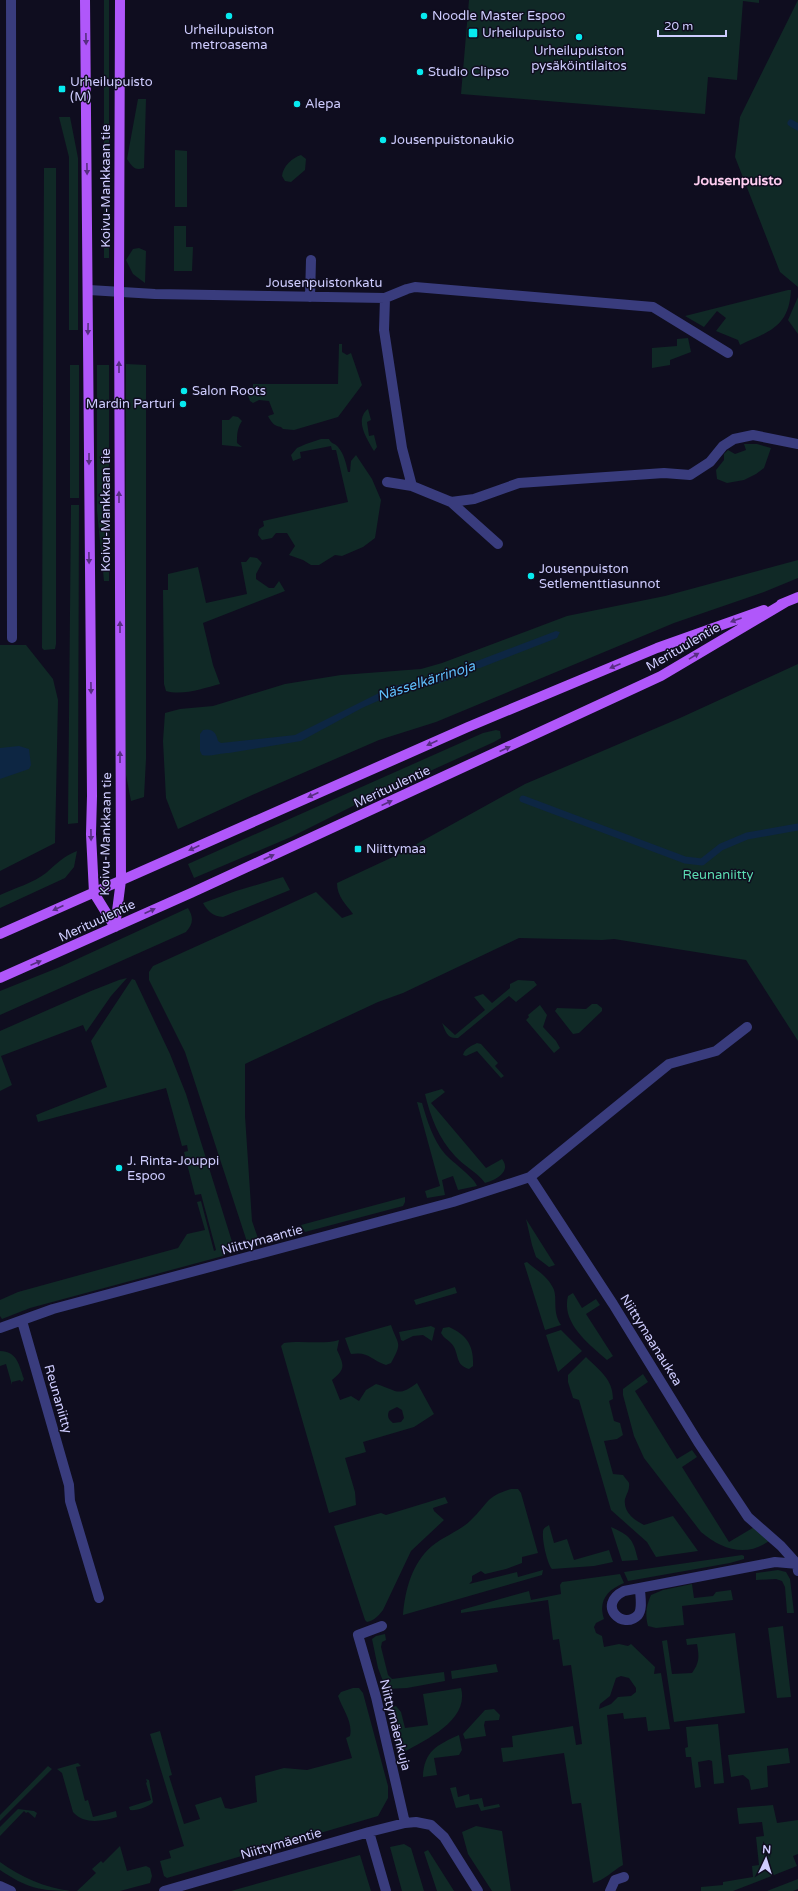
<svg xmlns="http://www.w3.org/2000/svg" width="798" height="1891" font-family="'Varela Round',sans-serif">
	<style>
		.green { fill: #102926; fill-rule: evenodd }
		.water { fill: #0d2643 }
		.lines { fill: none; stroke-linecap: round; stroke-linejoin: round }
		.stream { stroke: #0d2643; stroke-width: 7 }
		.minor { stroke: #393c7d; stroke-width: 10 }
		.major { stroke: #b057fa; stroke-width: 10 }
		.oneway { fill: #572e82 }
		.poi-dot { fill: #07eaef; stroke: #0f0d1f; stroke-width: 1.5 }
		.labels { text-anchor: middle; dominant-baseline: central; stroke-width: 3; stroke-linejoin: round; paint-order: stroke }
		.poi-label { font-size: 13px; fill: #ceccfe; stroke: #0f0d1f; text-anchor: start }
		.street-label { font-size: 13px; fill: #ceccfe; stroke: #0f0d1f }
		.park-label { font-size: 13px; fill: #5bdbb1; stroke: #0f0d1f }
		.neighbourhood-label { font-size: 14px; font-weight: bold; fill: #fecef0; stroke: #0f0d1f }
		.water-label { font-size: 14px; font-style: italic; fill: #5ebefa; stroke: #0f0d1f }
	</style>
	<rect width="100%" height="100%" fill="#0f0d1f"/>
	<!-- green -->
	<path class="green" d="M104,0h5v258h-5z
		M469,0h290v3l-16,-2 -6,79 -29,-3 -3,37 -244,-20z
		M798,0v287l-18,-15 -45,-115 5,-40z
		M138,99h8l-2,69c-10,3 -12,-2 -17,-9z
		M59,117h11l8,41v172h-9v-173z
		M175,150l12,1v56h-12z
		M301,155l5,4 -1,11 -14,12 -6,-1 -3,-5c1,-10 10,-18 19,-21z
		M44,168h12v476l-1,5 -11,1 -2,-2z
		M174,226h12v21h7l-1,24h-18z
		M139,248l7,3 -1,32 -12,-9 -7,-14 7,-11z
		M788,290h3c-2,37 -21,41 -51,55l-2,-5 -22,-9 10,-13 -9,-7 -13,16 -19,-11z
		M798,297v37l-10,-14z
		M688,338l3,14 -21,8v5l-18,3v-20l25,-2v-7z
		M339,344h3v8l5,3 4,-2 11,32 -24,32 -44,13 -11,-1 -2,-2c-7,-1 -10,-5 -13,-11l6,-2 -5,-13 -10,-1 -6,3 -3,-2 -2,-5 5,-6v-6h85z
		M126,364l20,1v394l-2,38 -13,4 -5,-26 -1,-22z
		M70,365h9v133h-9z
		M97,365h12v216h-5l-7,-70z
		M368,409l3,11 -4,2 2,14 5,-1 3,12 -3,4c-7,-12 -20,-31 -6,-42z
		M233,416l5,1 4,4c-5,8 -5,13 -5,22l5,4 -20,-2v-25h7z
		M321,439h8c2,5 6,4 9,8 6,7 8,16 10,25h2l1,-11 5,-6 16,24 9,21 -6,38 -12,9 -21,9 -7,-1 -16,10h-8l-8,-5 -14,-5 6,-9 -8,-13h-11l-4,5 -10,2 -4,-5 1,-6 5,-3 -1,-5 85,-19 -12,-52h-4l-1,-4 -31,6 1,6 -8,3 -2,-6 6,-7 9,-4z
		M744,444h13l14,4 -7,20 -8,6 -12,6 -17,3 -10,-4 -1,-9 8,-10v-6l4,-4 7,4 11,-4z
		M71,505h8l-1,299v19l-10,1z
		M250,557l7,1 5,5 -6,11v5l13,9h5l5,-7 6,10 -82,32 10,42 7,19c-16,4 -37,12 -54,7l-2,-7 -1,-94h5v-16l30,-7 8,36 41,-9 -6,-32h5z
		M798,560v18l-34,14 -90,31 -238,99 -57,18 -120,52 -81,37 -12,-31 -3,-57 2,-28 15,-4 33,-3 72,-22 56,-9 80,-6 21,-6 125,-47 98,-20z
		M0,645h26l27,34 5,21 -3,143 -55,28z
		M798,664v377l-52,-81 -132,-21 -12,1 -83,-2 -116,55 -25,9 -133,62v52l7,105 8,23 -11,4 -64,-196 -36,-72v-8l4,-6 163,-74 26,26 11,-4c-7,-10 -16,-17 -16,-31l58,-27 130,-72 155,-66z
		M496,730l4,1 1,7 -7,4 -139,63 -64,32 -97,41 -6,-14 295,-131z
		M77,851l-3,16 -9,11 -65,30v-13c15,-7 33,-12 46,-22 10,-9 18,-17 31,-22z
		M283,877l7,13 -67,27c-10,-1 -15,-5 -20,-14l33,-12z
		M188,908c6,10 5,16 -2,24l-186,83v-24l60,-24z
		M127,978l-16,18 -25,36 -3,-7 -82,31 11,29 -12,6v-60l91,-40 28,-11z
		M132,979l3,1 35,74 16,40 48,154 -11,8 -193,52 -28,11 -2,-3v-16l18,-8 160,-44 9,-14 18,-4 -8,-28 4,-1 13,50 2,-1 -15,-56 -6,1 -11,-43 4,-1 -1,-6 -5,1 -16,-58 -128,34 -2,-7 71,-28 -16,-46z
		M518,980l16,1 3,4 -21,17 -7,-6 -51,42c-11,1 -12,-6 -16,-15l13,12 30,-25 -11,-13 9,-3 9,9 18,-15v-4z
		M592,1004h5l5,4v3l-23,22 -6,1 -18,-23 2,-3 29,1z
		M540,1005l7,10 -4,12 13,14 4,7 -6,5 -28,-33 3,-3 -1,-2z
		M477,1043l4,1 17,19 -3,3 9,10 -3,2 -24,-27 -11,5 -3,-1c1,-6 8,-9 14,-12z
		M442,1089l3,3 -14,11 55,65 16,-9c10,13 -7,21 -17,24 -8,-11 -21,-17 -30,-27 -16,-17 -25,-40 -30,-62z
		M417,1102l5,1c5,17 11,37 23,51 7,8 30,24 32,32l-19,4 -5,-14 -11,4 3,15 -18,3 -2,-7 15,-5z
		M405,1197v5l-2,4 -98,26 -4,-7z
		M526,1219l29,46 -6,2 -13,-10 -4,-12z
		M527,1262c8,7 20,14 25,24 7,10 -1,24 9,39l-16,5 -21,-67z
		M455,1287l2,6 -41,12 -2,-5z
		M573,1293l9,15 14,-9 4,6 -14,9 27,42 -6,4c-18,-16 -46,-37 -39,-64z
		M391,1325c7,21 12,16 0,38l-5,2c-15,-5 -17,-14 -35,-11l-1,-2 -5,-14z
		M431,1326l4,2 -3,13 -9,-6 -10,1 -10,5 -2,-1 -2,-8z
		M449,1327c18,8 25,19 24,39l-4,3c-13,-4 -10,-12 -15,-22 -3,-6 -10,-8 -13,-14l2,-5z
		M561,1330l21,21 -24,21 -12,-37z
		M339,1340l-2,10c7,15 9,19 -5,30l8,20 11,-4 8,5 7,-11 10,-6c21,6 21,14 41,-1l17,31 -20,13 -51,15 3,10 -21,6 10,34 1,13 -27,8 -48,-167 3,-3c18,-3 38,2 55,-3zM397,1407l5,3 2,8 -3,4 -8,1c-5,-4 -6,-7 -4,-12z
		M0,1351c17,0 19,14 24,28l-2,3 -2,-2 -8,2v3l-6,-21 -6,2z
		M586,1357c13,13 27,22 27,42l-4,2 5,20 6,2 3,12 -6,4 -13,2 9,33 10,1c2,3 5,6 6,8 1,6 -2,10 -4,16 -2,13 9,21 19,26l29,-9 25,35 -42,6 -9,-15 -36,-32 -32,-110 -6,-2 -5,-16v-7z
		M643,1374l5,8 -13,9 42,68 15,-9 5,7 -15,10 47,75 27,-16 13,15c-23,17 -48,8 -68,-9l-57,-74 -10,-22 -11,-41v-6z
		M511,1489h7l3,4 17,60 -16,4v6l-16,6 -21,5 -4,-3 -9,5v5l-3,3 48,-12 1,5 25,-7 -1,5 -139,40c2,-25 9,-52 29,-69 12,-10 28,-15 39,-26 18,-17 14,-23 40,-31z
		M445,1497l3,6 -15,5 1,3 10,9 -33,31 -28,59c-5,6 -8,10 -16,12l-2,-2 -31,-94 47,-13 5,2z
		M549,1525l5,18 13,-4 7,21 35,-10 4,12 -19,4 -42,3c-5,-6 -10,-29 -9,-37 0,-4 3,-5 6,-7z
		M611,1527c19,9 22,11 27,33l-16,1z
		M742,1555l2,1v3l-14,4 -102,18 -4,-9z
		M778,1570l8,2 4,7 4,34h-7l-2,-26 -3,-6 -6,-2 -20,1v-7z
		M620,1574l4,9c-17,7 -26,18 -20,36l-8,4 -2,4 2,6 6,3 2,11 15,-3 9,2 3,-2 24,23 -1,7 7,-1 9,56 -22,2 -2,-14 -22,2 -1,-6 -16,2 16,150c-11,6 -18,15 -30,18l-12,-80 -9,1 -8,-51 -61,9 -2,-14 12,-1 -1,-11 61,-10 3,19 6,-1 -11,-79 -8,1 -4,-27 -6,1 -5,-40 -87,13v-3l68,-19 2,9 30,-6 -1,-9 2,-3zM621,1676l8,2 7,10v4l-5,4 -13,1 -7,7 -12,5 1,-5 10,-8 6,-18z
		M692,1584l2,14 19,-2 3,-4 15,-2 2,10 -51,6 2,19 -28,3 -8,-2c-3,-11 -2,-20 3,-31l12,-5z
		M783,1626l8,71 -14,1 -9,-70z
		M735,1633l10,80 -71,9 -12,-81 5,-1 5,34 20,-1c8,-11 7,-17 5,-29l-10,1 -1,-6z
		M385,1634l1,6 -4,2 -1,5 7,28 4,4 52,-7 1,9 -38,7 -21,1 -8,-21 -6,-29 4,-3z
		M496,1664l2,8 -46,7 -1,-8z
		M353,1688h6l4,5 25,93v12l-10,18 -211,62 -3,-2 -4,-15 11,-3 -2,-7 15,-5 -34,-112 10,-3 12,44 -3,1 15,48 16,-5 -5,-14 26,-8 4,11 6,1 26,-7 -2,-26 29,-8 23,2 45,-12 -6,-20 4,-2c3,-14 -7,-26 -12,-40l3,-4z
		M461,1688c9,34 -39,53 -62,67l-11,-47 8,-2 5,6 4,16 23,-3 -5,-31z
		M494,1709l6,6 -1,5 -14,1 -1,4 2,11 -21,3 -2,-5 22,-24z
		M718,1724l6,59 -10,1 -2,-23 -3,-1 -11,2 3,25 -6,1 -4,-31h-5l-1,-9 3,-1 -2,-20z
		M459,1735l3,15 -3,5 -25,3 3,17 -14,2c1,-26 14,-32 36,-42z
		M788,1748l2,15 -23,3 1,21 -17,3 -2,-10 -6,-5 -12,2 -3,-22z
		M78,1763l3,3 -5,1 9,34 3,-1 5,17 23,-6 1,6c-14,4 -33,8 -44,-5l-11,-39 -5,-4z
		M48,1766l4,3 -52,52v-6z
		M146,1779l3,1 4,22c-4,5 -17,9 -23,8l-1,-3 22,-7 -5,-17 1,-1z
		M456,1787l2,10 11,-3 1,6 12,-2 2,9 15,-3 1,3 -19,4 -3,-7 -22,4 -6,-20z
		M773,1805l4,18 21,-3v34l-5,2 4,10 -64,25h-32v-4l22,-2v-3l30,-5 -1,-11 7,-1 -3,-28 8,-1 -2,-14 -23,2 -2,-16z
		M18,1809l16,2 3,2 -2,5 -7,-6 -2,1 -2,-2 -24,25v-9z
		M476,1826l26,5 9,60h-19l-24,-37 -6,-22z
		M404,1844l7,4 13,43h-22l-12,-44z
		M120,1846l7,25 19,-5 4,2 2,8 -2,7 -30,8h-43l19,-18 -4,-4 9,-8 2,2z
		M428,1850l26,41h-17l-13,-39z
		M360,1855l11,36h-140z
		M0,1862c21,15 45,26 71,29 -32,0 -44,-3 -71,-21z
		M798,1879v10l-5,2h-26z"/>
	<!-- water -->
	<path class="water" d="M556,631l4,1 -3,6 -77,30 -13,1 -1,5 -24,8 -53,14 -27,12 -61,33 -72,12c-8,0 -20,4 -27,2l-2,-4v-17l3,-4c9,-2 13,2 15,11l3,2 74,-8 96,-48 49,-12z
		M19,746l10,3 2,16 -2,4 -29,10v-31z"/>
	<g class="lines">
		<!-- stream -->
		<path class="stream" d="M791,123l7,4
			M523,799l162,61 17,2 19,-15 26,-11 51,-9"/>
		<!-- minor -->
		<path class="minor" d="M11,0l1,638
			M89,290l66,4 230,4 22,-9 8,-2 238,20 75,46
			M310,297l1,-37
			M385,298l-1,32 18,118 10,38
			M387,482l25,4 39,16 23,-3 45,-16 145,-10 26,2 20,-13 13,-16 11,-7 19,-4 45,9
			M451,502l47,42
			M530,1177l83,127 85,138 50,75 33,29 16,18 1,7
			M22,1321l47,164 1,16 29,97
			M0,1328l53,-19 400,-107 77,-25 139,-113 47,-13 31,-24
			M640,1588c0,8 3,21 -2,27 -15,16 -42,-10 -14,-24l151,-29 23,2
			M382,1626l-24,9 18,62 29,126
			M369,1832l17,59
			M0,1886l11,5
			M164,1891l205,-59 36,-9 11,-1 15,3 13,12 34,54
			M610,1891l5,-11 9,-3"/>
		<!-- major -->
		<path class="major" d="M85,0l7,796 -1,38 3,59 21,34
			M781,604l17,-7
			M115,927l6,-47 -2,-588 1,-292
			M0,934l468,-207 189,-79 107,-38
			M0,978l191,-85 470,-217 125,-74"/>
	</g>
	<!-- one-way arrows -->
	<defs><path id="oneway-solid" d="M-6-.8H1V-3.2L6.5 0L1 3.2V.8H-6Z"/></defs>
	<g class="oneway">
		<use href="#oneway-solid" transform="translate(86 39) rotate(89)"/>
		<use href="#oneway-solid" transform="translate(87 169) rotate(89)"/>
		<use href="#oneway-solid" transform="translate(88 329) rotate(91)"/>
		<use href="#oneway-solid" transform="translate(119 367) rotate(-90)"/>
		<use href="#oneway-solid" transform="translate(89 459) rotate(90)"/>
		<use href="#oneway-solid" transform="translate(119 497) rotate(-90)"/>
		<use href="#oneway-solid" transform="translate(89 558) rotate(89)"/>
		<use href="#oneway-solid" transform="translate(736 620) rotate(160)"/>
		<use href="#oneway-solid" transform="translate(120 627) rotate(-90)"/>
		<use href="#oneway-solid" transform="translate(694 656) rotate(-31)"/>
		<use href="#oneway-solid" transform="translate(615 666) rotate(157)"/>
		<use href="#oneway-solid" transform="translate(91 688) rotate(89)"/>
		<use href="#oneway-solid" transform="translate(432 743) rotate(156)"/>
		<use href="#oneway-solid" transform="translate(505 749) rotate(-25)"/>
		<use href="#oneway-solid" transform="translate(120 757) rotate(-90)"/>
		<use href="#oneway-solid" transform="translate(313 795) rotate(156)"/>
		<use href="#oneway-solid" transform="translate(387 803) rotate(-25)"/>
		<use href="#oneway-solid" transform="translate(91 835) rotate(89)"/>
		<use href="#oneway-solid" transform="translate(194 848) rotate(156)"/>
		<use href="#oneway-solid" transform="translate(269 857) rotate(-25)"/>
		<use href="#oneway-solid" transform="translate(58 908) rotate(156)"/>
		<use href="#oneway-solid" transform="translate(150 911) rotate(-24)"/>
		<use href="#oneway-solid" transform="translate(36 963) rotate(-23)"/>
	</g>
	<!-- markers -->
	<g class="poi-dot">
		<circle cx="229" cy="16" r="4"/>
		<circle cx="424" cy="16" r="4"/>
		<rect x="468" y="28" width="10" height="10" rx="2"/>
		<circle cx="579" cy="37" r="4"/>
		<circle cx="420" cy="72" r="4"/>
		<rect x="58" y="85" width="8" height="8" rx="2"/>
		<circle cx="297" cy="104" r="4"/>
		<circle cx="383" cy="140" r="4"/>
		<circle cx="184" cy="391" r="4"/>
		<circle cx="183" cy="404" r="4"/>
		<circle cx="531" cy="576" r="4"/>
		<rect x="354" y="845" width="8" height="8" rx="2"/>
		<circle cx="119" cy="1168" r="4"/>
	</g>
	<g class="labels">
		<!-- poi labels -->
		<g class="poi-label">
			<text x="432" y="16">Noodle Master Espoo</text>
			<text x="229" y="30" text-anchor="middle">Urheilupuiston<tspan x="229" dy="15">metroasema</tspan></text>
			<text x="482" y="33">Urheilupuisto</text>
			<text x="579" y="51" text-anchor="middle">Urheilupuiston<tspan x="579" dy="15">pysäköintilaitos</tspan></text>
			<text x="428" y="72">Studio Clipso</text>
			<text x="70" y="82">Urheilupuisto<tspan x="70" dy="15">(M)</tspan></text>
			<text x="305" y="104">Alepa</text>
			<text x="391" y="140">Jousenpuistonaukio</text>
			<text x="192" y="391">Salon Roots</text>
			<text x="175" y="404" text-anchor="end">Mardin Parturi</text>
			<text x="539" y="569">Jousenpuiston<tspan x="539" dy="15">Setlementtiasunnot</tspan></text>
			<text x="366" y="849">Niittymaa</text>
			<text x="127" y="1161">J. Rinta-Jouppi<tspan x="127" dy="15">Espoo</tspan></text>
		</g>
		<!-- street labels -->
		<g class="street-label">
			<text transform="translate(106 186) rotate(-90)">Koivu-Mankkaan tie</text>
			<text x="324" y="283">Jousenpuistonkatu</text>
			<text transform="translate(106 510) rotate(-90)">Koivu-Mankkaan tie</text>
			<text transform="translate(683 647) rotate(-30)">Merituulentie</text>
			<text transform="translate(392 787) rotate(-25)">Merituulentie</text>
			<text transform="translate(106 834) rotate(-89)">Koivu-Mankkaan tie</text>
			<text transform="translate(97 921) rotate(-25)">Merituulentie</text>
			<text transform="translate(262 1240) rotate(-15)">Niittymaantie</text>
			<text transform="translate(651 1340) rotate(58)">Niittymaanaukea</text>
			<text transform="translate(58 1399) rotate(74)">Reunaniitty</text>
			<text transform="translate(395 1725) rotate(76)">Niittymäenkuja</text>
			<text transform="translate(281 1844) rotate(-16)">Niittymäentie</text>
		</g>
		<!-- park labels -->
		<g class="park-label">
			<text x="718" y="875">Reunaniitty</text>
		</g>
		<!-- neighbourhood labels -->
		<g class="neighbourhood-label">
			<text x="738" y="180">Jousenpuisto</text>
		</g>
		<!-- water labels -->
		<g class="water-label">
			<text transform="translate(426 681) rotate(-18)">Nässelkärrinoja</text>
		</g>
	</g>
	<!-- north arrow -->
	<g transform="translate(766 1859) rotate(4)" stroke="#0f0d1f" stroke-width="3" paint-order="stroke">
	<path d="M0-3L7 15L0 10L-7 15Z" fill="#ceccfe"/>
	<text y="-6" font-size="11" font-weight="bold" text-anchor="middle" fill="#ceccfe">N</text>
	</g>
	<!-- scale -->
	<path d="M658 30v6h68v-6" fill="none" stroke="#ceccfe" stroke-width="2"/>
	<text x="664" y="30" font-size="12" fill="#ceccfe" stroke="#0f0d1f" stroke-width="3" paint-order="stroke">20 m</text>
</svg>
